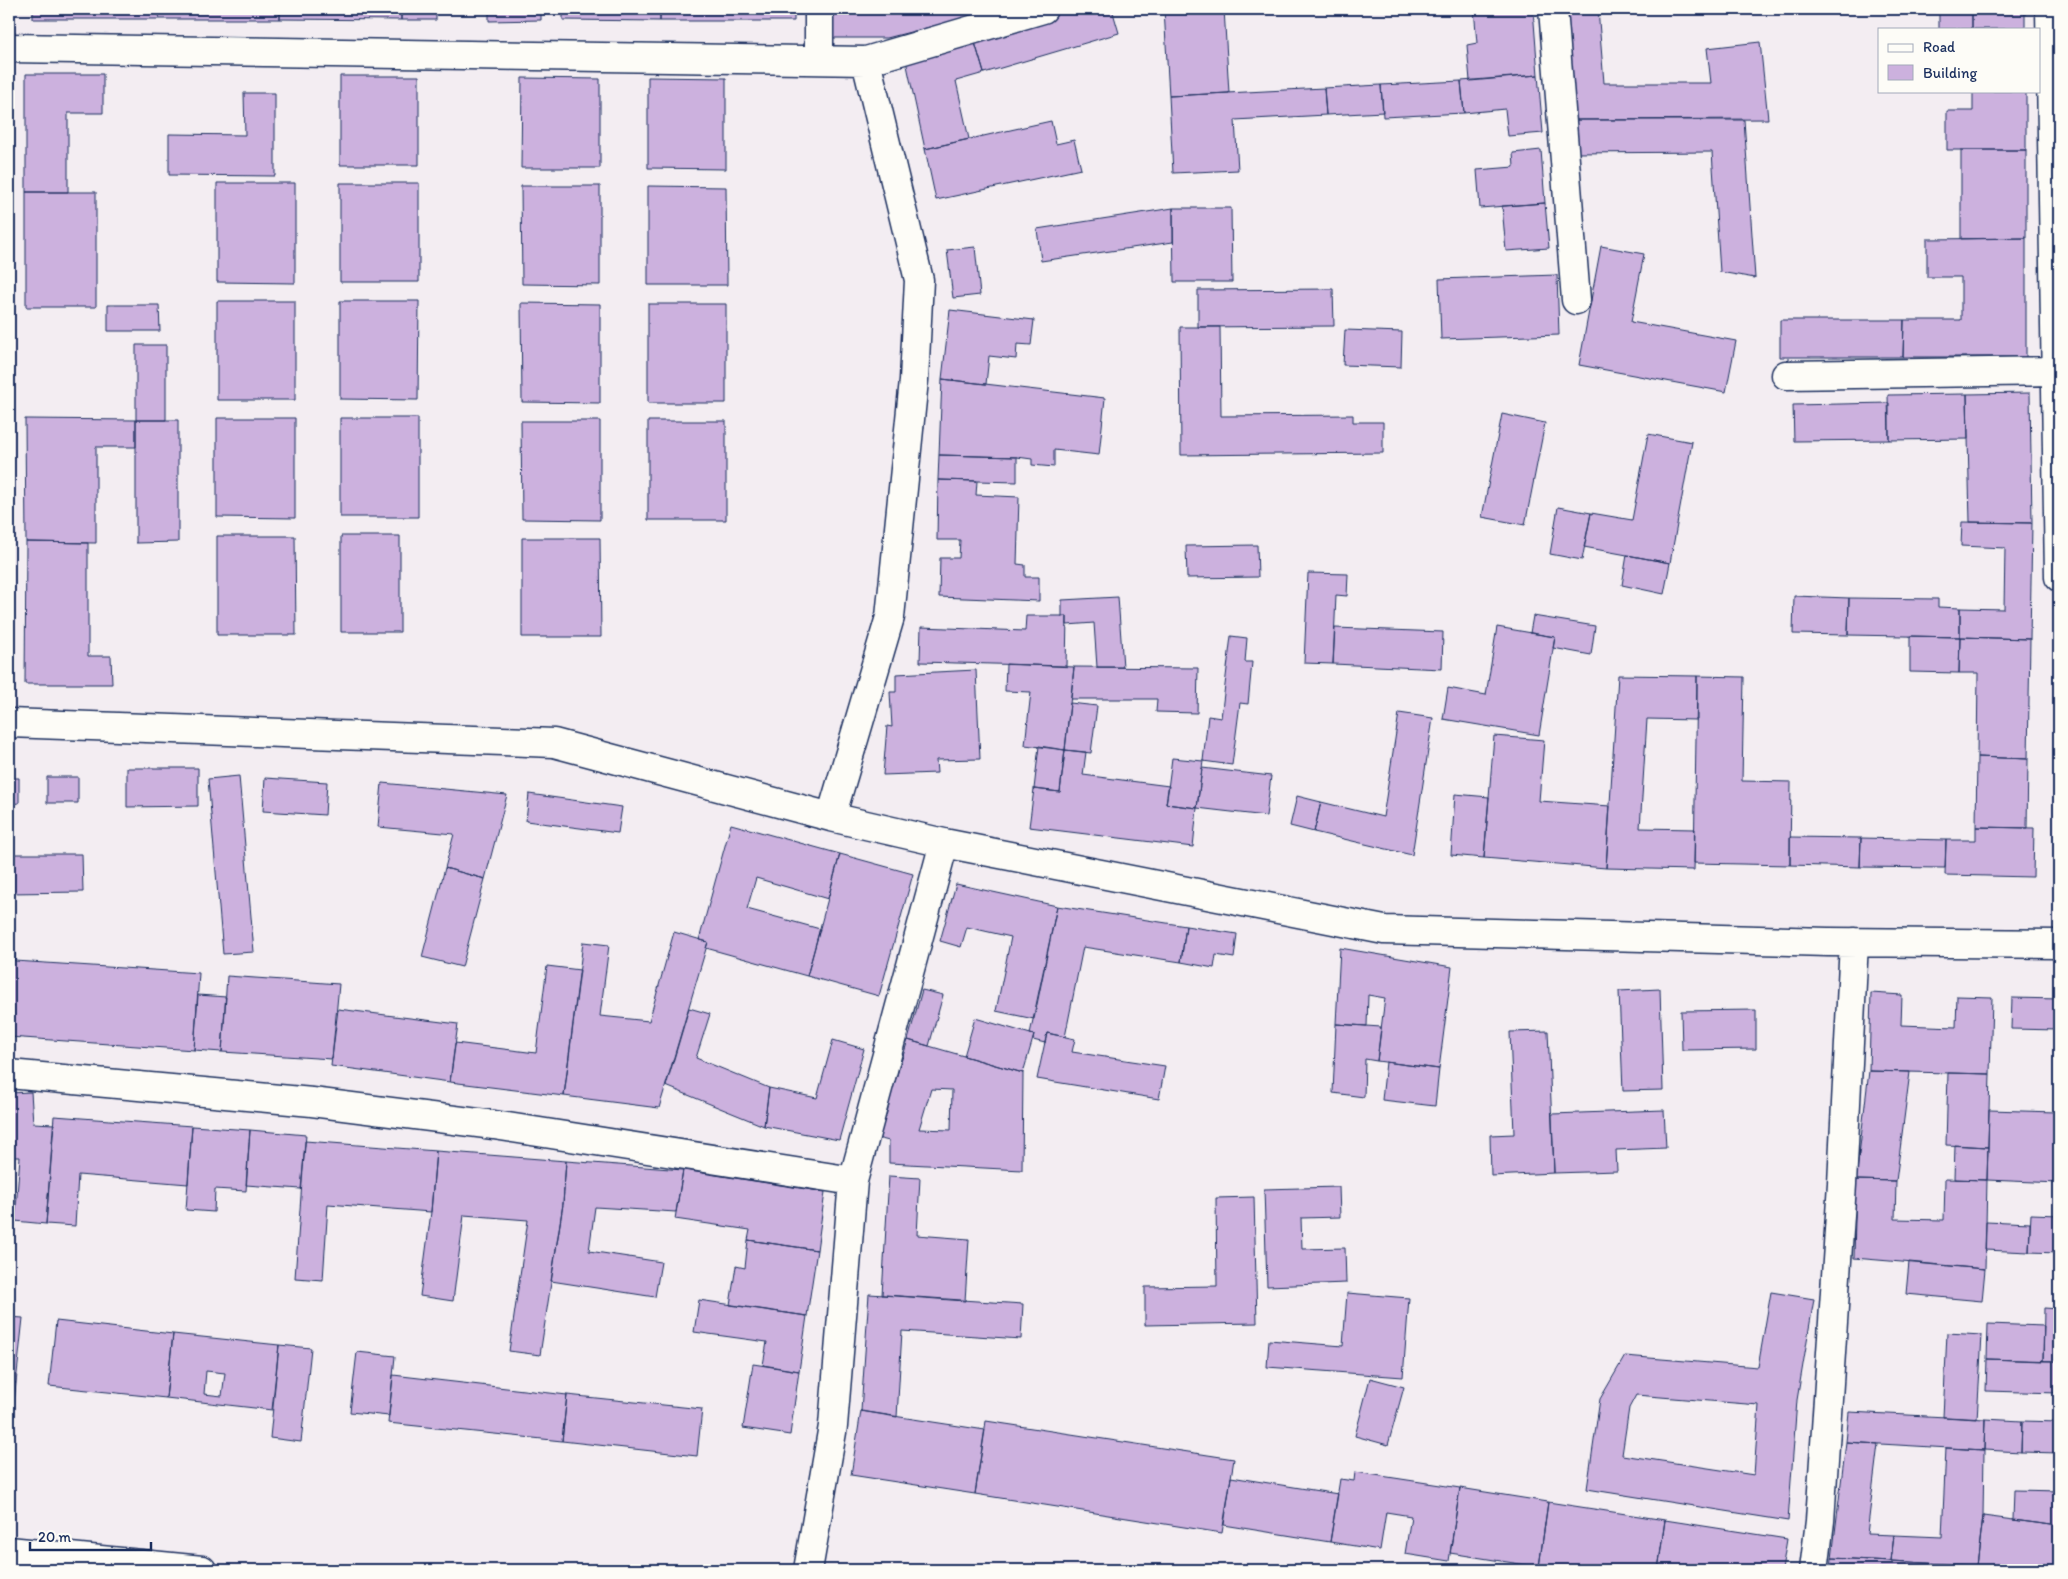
<svg xmlns="http://www.w3.org/2000/svg" width="2068" height="1579" font-family="Itim,sans-serif">
	<style>
		.building { fill: #ccb1de; stroke: #1b2f5e; fill-rule: evenodd }
		.lines { fill: none; stroke-linecap: round; stroke-linejoin: round }
		.minor-casing { stroke: #1b2f5e; stroke-width: 31 }
		.major-casing { stroke: #1b2f5e; stroke-width: 31 }
		.minor { stroke: #fdfcf7; stroke-width: 28 }
		.major { stroke: #fdfcf7; stroke-width: 28 }
	</style>
	<rect width="100%" height="100%" fill="#f3edf2"/>
	<filter id="ink" filterUnits="userSpaceOnUse"><feTurbulence type="fractalNoise" baseFrequency=".02" numOctaves="2"/><feDisplacementMap in="SourceGraphic" scale="10" xChannelSelector="R" yChannelSelector="G"/><feConvolveMatrix kernelMatrix="1 2 1 2 8 2 1 2 1" color-interpolation-filters="sRGB"/></filter>
	<g filter="url(#ink)">
		<!-- building -->
		<path class="building" d="M33,9h126v10h-126z
			M159,9h121v10h-121z
			M280,9h121v11l-121,-1z
			M401,9h35v11h-35z
			M489,9h52v11l-52,1z
			M563,9h97v12l-97,-1z
			M660,9h134v12h-134z
			M831,9h136l2,8 -82,21h-56z
			M967,9h36l-34,8z
			M1064,9h48l7,24 -135,40 -11,-37z
			M1164,9h60l5,84 -60,3z
			M1474,9h59l5,66 -68,6 -3,-36 10,-2z
			M1563,9h35l6,74h107l-4,-35 53,-6 8,77 -198,1z
			M1939,9h33v20h-33z
			M1972,9h53v20h-53z
			M973,36l11,37 -28,8 13,58 -44,10 -20,-93z
			M26,74h77v39h-35v79h-42z
			M1538,75l5,58 -35,3 -3,-27 -41,4 -3,-32z
			M340,76h79v89h-79z
			M648,77l78,1v91l-78,-1z
			M522,78l78,1v89h-79z
			M1461,81l3,32 -81,4 -2,-32z
			M1381,85l2,27 -57,3 -2,-27z
			M1324,88l2,27 -91,5 3,50 -65,3 -4,-77z
			M1973,91h53v59h-79v-39h26z
			M244,93h31v83l-106,-1v-41l76,1z
			M1570,120h174l11,158 -35,-6 -8,-120 -139,1z
			M1051,121l5,23 18,-4 7,29 -145,31 -11,-51z
			M1541,150l4,53 -65,5 -3,-38 37,-3 -1,-14z
			M1961,150h65v88l-65,1z
			M217,183h78v100l-78,-1z
			M340,183h79v99h-79z
			M521,186h79v99l-78,-1z
			M648,186l78,1 1,98h-79z
			M26,192h70v115h-70z
			M1545,203l4,45 -43,3 -4,-45z
			M1173,208v34l-132,19 -4,-32z
			M1173,208h58l1,74h-58z
			M2026,238v119h-123l1,-37h57v-43h-34v-38z
			M1601,246l43,8 -13,68 105,19 -10,51 -147,-27z
			M975,247l5,48 -27,3 -6,-48z
			M1557,275l2,60 -118,4 -2,-60z
			M1333,289l1,37 -136,1v-37z
			M217,301h78v99h-78z
			M340,301h79l-1,99 -78,-1z
			M521,303l79,1v99l-78,-1z
			M648,304h78v99h-78z
			M108,305h51l1,26h-52z
			M950,310l84,10 -3,25 -14,-1 -1,15 -27,-3 -3,28 -44,-5z
			M1780,320h124l-1,37h-123z
			M1180,327h40l1,89 132,-1v7h30v31l-202,2z
			M1345,330l57,2 -1,35 -58,-2z
			M136,345h30v75h-30z
			M942,379l163,19 -6,57 -45,-5v17l-22,-2v-6l-15,-2 -78,-2z
			M2030,393l2,130 -62,-1 -3,-128z
			M1967,394l1,45 -79,1 -1,-45z
			M1889,403v37l-95,1 -1,-36z
			M1502,414l43,9 -20,102 -43,-8z
			M217,418h78v100l-78,-1z
			M340,418h78v99h-78z
			M25,419l111,1v27h-40v96l-70,-1z
			M136,420h42v122l-42,1z
			M521,421h79v99l-78,-1z
			M648,421h78v99h-78z
			M1648,434l44,8 -22,121 -86,-16 7,-34 41,7z
			M939,455l78,2v25l-79,-2z
			M938,480l39,1 -1,14 43,2 -2,67 8,1v12h14v24l-100,-4 1,-39h19l1,-18h-23z
			M1558,507l33,6 -9,47 -32,-6z
			M1962,522l70,1 -2,116 -70,-2v-29l44,1 1,-61 -44,-2z
			M217,536h78l1,99h-79z
			M341,536h59v96h-59z
			M522,538h78l1,99h-79z
			M26,542l62,1v113h23l1,28h-87z
			M1257,545l1,32 -71,1 -1,-32z
			M1627,555l43,8 -6,31 -42,-9z
			M1308,573l40,1 -1,22 -11,-1 -3,69 -29,-1z
			M1794,596l55,2 -1,37 -55,-1z
			M1118,597l5,70h-26l-3,-44 -27,2v-9l-5,1v-17z
			M1849,598l89,1v8l22,1v29l-112,-2z
			M1026,616h41l-1,50 -146,-4 1,-35 104,4z
			M1533,616l62,10 -4,29 -38,-7 2,-11 -25,-4z
			M1497,627l58,10 -16,98 -96,-16 5,-31 38,7z
			M1335,628l108,4 -1,37 -109,-5z
			M1231,636l16,2 -2,24h7l-4,42 -8,-1 -8,62 -29,-4 5,-45 13,2z
			M1910,636l50,1 -1,36 -49,-1z
			M1960,637l70,2 -2,120 -51,-2 1,-84h-19z
			M1006,664l68,3 -9,83 -40,-5 6,-53 -26,-1z
			M1074,667l124,1 -1,45 -41,-1 1,-13h-86z
			M976,670l4,89 -44,1 1,13 -54,2 4,-49 5,1 -2,-35h6v-18z
			M1618,675l79,1v44l-50,-1 -7,109 55,1 -1,41 -88,-2z
			M1697,676l47,1 -2,104 49,1 -1,83 -96,-2z
			M1070,703l27,3 -6,47 -26,-3z
			M1399,713l34,5 -21,137 -98,-23 7,-30 62,15z
			M1494,736l50,4 -5,61 71,5 -4,62 -122,-10z
			M1039,746l26,4 -5,42 -26,-3z
			M1065,750l21,2 -3,23 86,11 -3,18 31,4 -4,39 -164,-20 5,-38 26,3z
			M1977,757l51,2 -1,69 -51,-1z
			M1172,758l31,3 -6,47 -31,-4z
			M127,768h71v38l-71,1z
			M1202,768l69,8 -5,40 -69,-8z
			M239,776l15,176 -31,2 -15,-175z
			M47,777h31v26h-31z
			M9,778h10v25l-10,1z
			M265,778l62,4 -2,33 -62,-4z
			M382,783l125,12 -22,84 -40,-11 9,-34 -76,-7z
			M529,794l93,13 -4,26 -92,-12z
			M1455,794l34,3 -5,61 -33,-3z
			M1297,796l24,6 -7,30 -24,-6z
			M731,824l109,30 -12,45 -72,-21 -9,31 73,20 -13,47 -101,-28 2,-6 -9,-2z
			M1976,827l58,1 -1,49 -88,-2 1,-35h30z
			M1790,837l71,1 -1,29 -70,-2z
			M1861,838l85,2 -1,28 -85,-1z
			M9,854h73l1,38 -74,1z
			M840,854l73,20 -34,122 -72,-20z
			M445,868l40,11 -23,88 -40,-10z
			M956,884l101,22 -23,113 -38,-8 15,-74 -44,-10 -6,20 -21,-6z
			M1057,906l129,20 -5,36 -98,-15 -18,90 -18,-4 -2,10 -12,-3 1,-5 -4,-1z
			M1186,926l51,8 -3,24 -18,-3 -2,13 -33,-6z
			M674,932l34,10 -49,166 -95,-12 19,-154 26,3 -9,71 49,5z
			M1340,948l112,19 -13,102 -62,-8 8,-63 -17,-3 -1,31 -31,-2z
			M9,953h6v8l184,12 -5,77 -185,-13z
			M547,966l33,4 -16,126 -114,-14 5,-39 81,10z
			M227,976l112,8 -7,75 -110,-7z
			M1660,989l3,101 -40,1 -4,-100z
			M922,990l21,5 -14,51 -21,-6z
			M1871,993l31,2 -1,30 55,2 1,-31 35,1 -2,77 -121,-3z
			M198,995l28,2 -4,55 -28,-2z
			M2012,998l47,1v31l-48,-1z
			M689,1008l21,6 -14,44 73,30 -5,38 -98,-40z
			M338,1009l120,15 -8,58 -119,-16z
			M1756,1010v39l-74,1 -1,-39z
			M975,1018l59,17 -11,38 -59,-17z
			M1336,1024l45,3 -4,34 -12,-2 -1,38 -31,-4z
			M1548,1031l6,142 -63,3 -1,-41 24,-1 -4,-102z
			M1047,1033l28,6 -3,13 93,14 -6,33 -122,-20z
			M833,1040l31,9 -25,91 -75,-14 5,-38 48,10z
			M908,1040l115,33 -1,97 -133,-7v-22l-12,-3zM931,1089l21,1 -1,40 -32,-1z
			M1386,1062l53,7 -4,37 -53,-6z
			M1869,1071l41,1 -14,109 -40,-1z
			M1948,1073l42,1 -2,73 -42,-2z
			M31,1092l2,31 21,1 -8,100 -31,-3 5,-64h-11v-64z
			M1664,1110l2,38 -50,2 1,21 -63,2 -2,-59z
			M1989,1110l66,2v6l4,1v64l-72,-3z
			M54,1116l138,10 -4,58 -110,-9 -3,51 -29,-2z
			M192,1126l58,4 -4,61 -31,-2 -1,23 -28,-2z
			M250,1130l56,5 -5,54 -55,-4z
			M305,1141l131,10 -5,61 -103,-8 -5,76 -28,-2z
			M1955,1145l33,2 -1,33 -33,-1z
			M436,1151l130,10 -3,43 -23,151 -31,-4 19,-131 -64,-5 -11,86 -33,-5 11,-84z
			M566,1161l117,9 -7,42 -81,-5 -6,44 72,11 -6,35 -104,-16 12,-77z
			M683,1170l142,22 -8,58 -69,-10 2,-10 -75,-11z
			M889,1176l31,2 -3,57 52,4 -4,62 -83,-6z
			M1945,1179l42,1 -2,89 -131,-11 2,-78 40,1 -1,38 49,1z
			M1339,1187l1,30 -39,1 1,31 43,-1 1,35 -79,3 -3,-97z
			M1254,1197l3,126 -112,2v-38l72,-1 -1,-88z
			M2031,1214l28,1v38l-30,-1z
			M1986,1221l44,2 -1,29 -44,-2z
			M748,1240l69,10 -10,66 -77,-11 6,-39 9,2z
			M1909,1262l76,7 -3,32 -76,-7z
			M1771,1292l43,7 -17,101 -9,121 -201,-32 13,-90 25,-43 133,11zM1636,1395l123,10 -5,70 -132,-20 7,-47z
			M1347,1293l62,5 -6,79 -136,-10 2,-27 74,6z
			M869,1294l154,10 -2,35 -119,-8 -5,86 -36,-6z
			M699,1300l108,16 -8,55 -36,-6 4,-23 -73,-10z
			M2044,1308l15,1v52h-16z
			M9,1317l14,1 -7,65 -7,-1z
			M56,1321l117,13 -7,64 -117,-12z
			M1988,1324l56,2 -1,35 -56,-2z
			M1947,1333l35,2 -5,84 -34,-2z
			M173,1334l106,11 -7,65 -106,-12zM206,1371l19,2 -3,23 -18,-2z
			M279,1345l32,3 -10,94 -31,-4z
			M357,1352l38,4 -6,60 -39,-4z
			M1987,1359l72,2v32l-73,-2z
			M753,1364l46,7 -9,64 -47,-7z
			M393,1375l174,20 -5,46 -174,-18z
			M1370,1378l34,9 -16,58 -33,-9z
			M9,1382l7,1 -7,70z
			M567,1395l135,14 -5,47 -135,-15z
			M861,1411l124,19 -10,64 -124,-19z
			M1849,1412l136,7 -1,31 -138,-8z
			M1985,1419l37,2 -1,31 -37,-2z
			M986,1421l248,38 -12,74 -247,-39z
			M2022,1421l37,1v31l-38,-1z
			M1846,1442l32,2 -11,90 27,1 -3,26 -59,-3z
			M1946,1448l38,2 -1,66 -6,50 -86,-5 3,-26 48,2z
			M1355,1472l105,16 -11,73 -44,-7 6,-38 -25,-4 -6,38 -50,-8 10,-63 14,2z
			M1231,1477l107,17 -8,48 -106,-17z
			M1460,1488l88,14 -9,65 -89,-14z
			M2014,1490l45,1v35l-46,-6z
			M1548,1502l117,18 -7,50h-98l-21,-3z
			M1983,1516l76,10v44h-47l-35,-4z
			M1665,1520l122,19 -5,31h-124z
			M1832,1558l59,3 86,5 -1,4h-145z
			M1977,1566l35,4h-36z"/>
		<g class="lines">
			<defs>
				<path id="minor" d="M819,9v51
					M1553,9l23,291
					M2050,9l9,568
					M9,48l857,13 53,219 -5,100 -24,237 -59,200
					M866,61l177,-52
					M1786,375l270,-4
					M9,723l545,20 277,74 113,26 440,87 444,12 231,2
					M9,1074l303,28 182,23 359,56
					M808,1570l25,-144 20,-245 91,-338
					M1814,1570l6,-49 22,-337 12,-242"/>
				<path id="major" d="M9,1551l193,19"/>
			</defs>
			<!-- minor casing -->
			<use href="#minor" class="minor-casing"/>
			<!-- major casing -->
			<use href="#major" class="major-casing"/>
			<!-- minor -->
			<use href="#minor" class="minor"/>
			<!-- major -->
			<use href="#major" class="major"/>
		</g>
	</g>
	<!-- margin -->
	<rect width="2068" height="1579" fill="none" stroke="#fdfcf7" stroke-width="30"/>
	<rect x="15" y="15" width="2038" height="1549" fill="none" stroke="#1b2f5e" stroke-width="2" filter="url(#ink)"/>
	<!-- legend -->
	<rect x="1878" y="28" width="162" height="65" fill="#fdfcf7" stroke="#a3aaba"/>
	<rect x="1888" y="44" width="25" height="8" fill="#fdfcf7" stroke="#a3aaba"/>
	<text x="1923" y="52" font-size="15" fill="#1b2f5e">Road</text>
	<rect x="1888" y="65" width="25" height="15" fill="#ccb1de" stroke="#a3aaba"/>
	<text x="1923" y="78" font-size="15" fill="#1b2f5e">Building</text>
	<!-- scale -->
	<path d="M30 1542v8h121v-8" fill="none" stroke="#1b2f5e" stroke-width="2.5"/>
	<text x="38" y="1542" font-size="15" fill="#1b2f5e" stroke="#fdfcf7" stroke-width="4" paint-order="stroke">20 m</text>
</svg>
